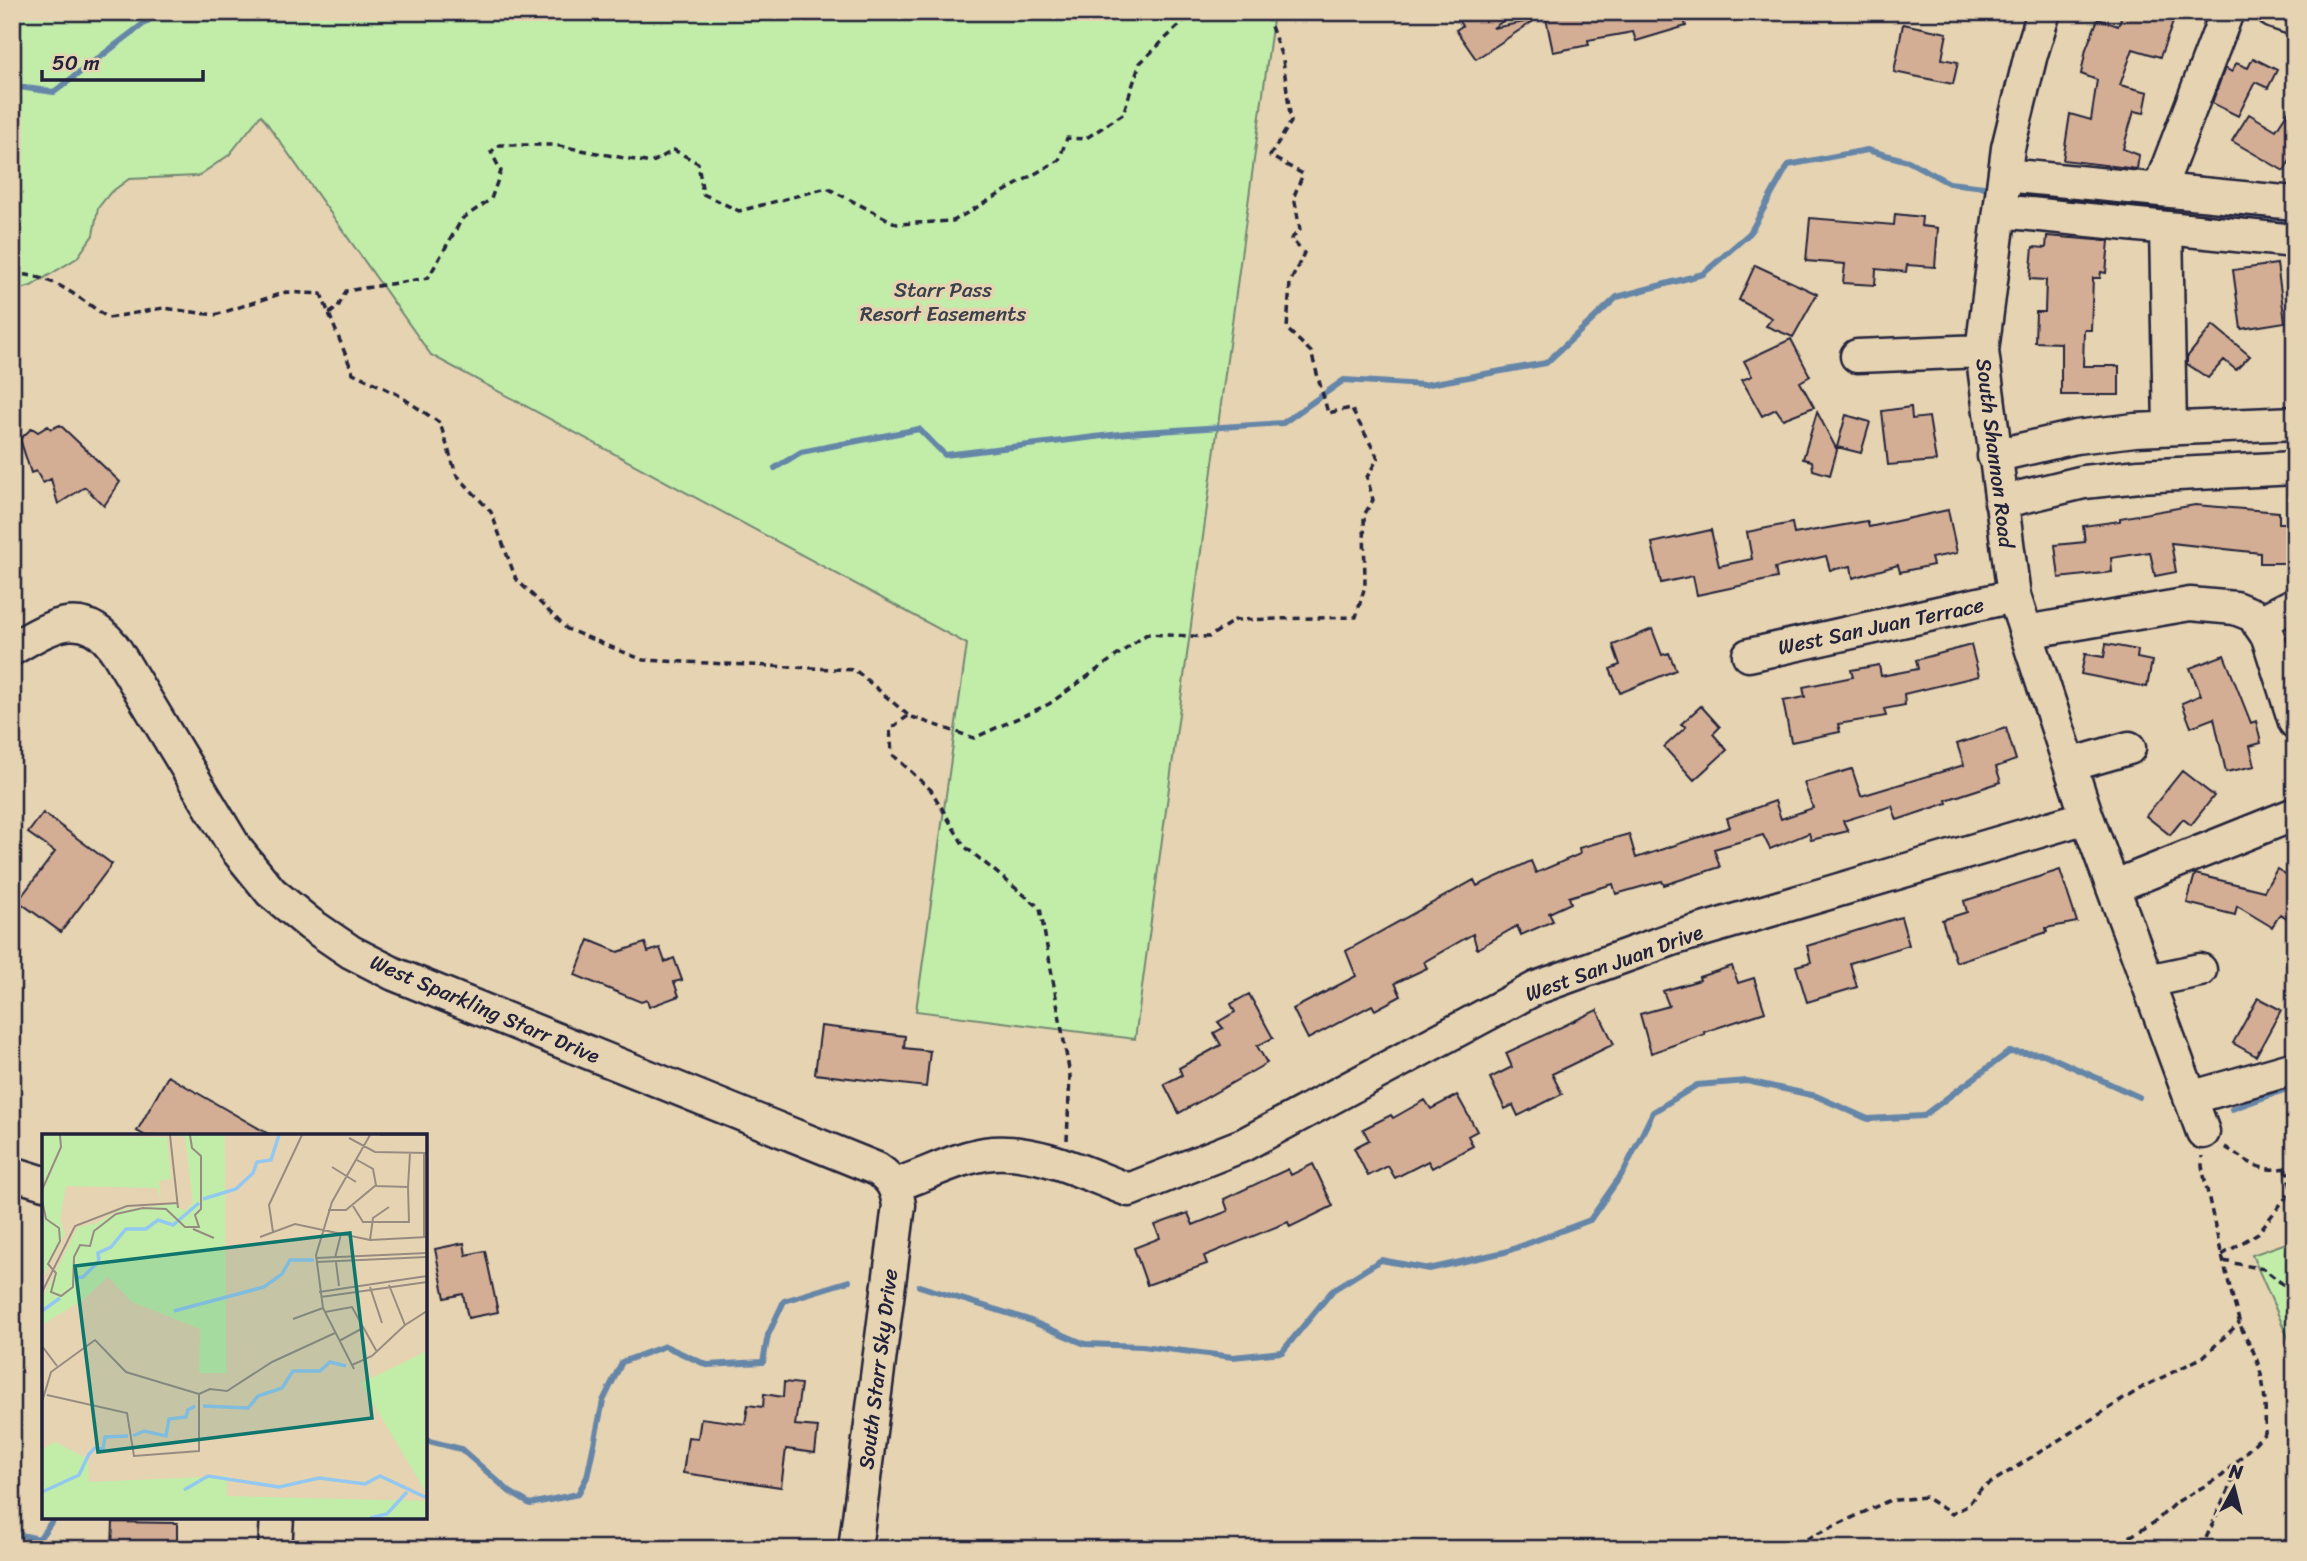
<svg xmlns="http://www.w3.org/2000/svg" width="2307" height="1561" font-family="Sriracha,sans-serif">
	<style>
		.green { fill: #c1eda9; stroke: #728872; stroke-width: 2 }
		.lines { fill: none; stroke-linecap: round; stroke-linejoin: round }
		.stream { stroke: #6686a8; stroke-width: 6 }
		.building { fill: #d4ae94; stroke: #22223b; stroke-width: 2 }
		.minor-casing { stroke: #22223b; stroke-width: 37 }
		.path { stroke: #22223b; stroke-width: 3.5; stroke-dasharray: 7 5; stroke-linecap: butt }
		.minor { stroke: #e6d3b1; stroke-width: 32 }
		.labels { text-anchor: middle; dominant-baseline: central; stroke-width: 7; stroke-linejoin: round; paint-order: stroke }
		.park-label { font-size: 21px; fill: #3a404c; stroke: #e6d3b1 }
		.street-label { font-size: 21px; fill: #22223b; stroke: #e6d3b1 }
		.inset-river { fill: none; stroke: #93c8f1; stroke-width: 3.5 }
		.inset-road { fill: none; stroke: #988c82; stroke-width: 2 }
		.view { fill: #0f766e; fill-opacity: 0.15; stroke: #0f766e; stroke-width: 3.5 }
		.inset-edge { fill: none; stroke: #22223b; stroke-width: 3.5 }
	</style>
	<rect width="100%" height="100%" fill="#e6d3b1"/>
	<filter id="ink" filterUnits="userSpaceOnUse"><feTurbulence type="fractalNoise" baseFrequency=".0143" numOctaves="2"/><feDisplacementMap in="SourceGraphic" scale="14" xChannelSelector="R" yChannelSelector="G"/><feConvolveMatrix kernelMatrix="1 2 1 2 8 2 1 2 1" color-interpolation-filters="sRGB"/></filter>
	<g filter="url(#ink)">
		<!-- green -->
		<path class="green" d="M12,12h1262l-139,1027 -219,-28 51,-367 -536,-289 -170,-240 -32,40 -31,21 -69,3 -19,14 -12,15 -5,27 -16,23 -46,28 -19,6z
			M2295,1240v113l-43,-98z"/>
		<g class="lines">
			<!-- stream -->
			<path class="stream" d="M12,86l42,6 105,-80
				M2220,212l75,7
				M775,468l26,-16 118,-23 26,26 183,-22 155,-10 61,-43 80,5 122,-22 71,-66 86,-23 47,-41 38,-68 79,-15 41,11 41,22 44,5
				M2232,1109l63,-23
				M919,1286l107,33 59,25 57,2 91,11 49,-5 51,-62 48,-30 48,9 76,-17 85,-32 34,-49 29,-59 44,-27 50,-4 69,15 52,23 55,-3 86,-64 35,2 95,43
				M425,1440l36,9 49,43 20,12 48,-10 9,-17 16,-76 19,-39 43,-16 42,19 56,-3 5,-27 16,-34 65,-20
				M12,1533l27,6 16,-22"/>
		</g>
		<!-- building -->
		<path class="building" d="M1453,12h63l-23,16 42,-8 -59,39 -20,-29 6,-4z
			M1576,12h106l4,14 -50,15 -3,-9 -45,8 1,5 -36,7 -7,-34z
			M2123,12h40l12,5 -15,40 -27,-8 -13,36 28,7 -4,21 -10,-2 -11,38 16,6 -2,14 -74,-9 7,-46 21,6 6,-40 -16,-6 5,-25 12,-30 20,7z
			M1903,24l44,9 -5,26 16,3 -5,22 -59,-12z
			M2253,58l24,12 -9,18 -13,-6 -17,34 -26,-13 13,-35 7,4 4,-9 12,5z
			M2295,101v51l-11,19 -52,-30 17,-27 27,16z
			M1895,214l27,3 -1,9 17,2 -3,39 -28,-2 -1,7 -30,-3 -1,16 -32,-2 2,-19 -39,-3 4,-43 84,7z
			M2047,236l62,5 -3,32 -5,-1 -1,6h-7l-2,52h-7l-1,36h36v29h-58v-52l-26,-1 1,-30h9l1,-32 -16,-1 3,-32 13,1z
			M2277,264l8,58 -44,7 -8,-59z
			M1755,265l62,29 -24,43 -27,-11 6,-8 -33,-18z
			M2213,325l37,31 -14,14 -12,-10 -16,18 -21,-14v-7z
			M1791,339l19,37 -10,6 14,25 -31,12 -7,-10 -14,7 -20,-36 10,-4 -8,-15z
			M1911,407l1,12 17,-2 7,44 -48,4 -6,-54z
			M1817,412l20,38 -7,25 -17,-5 -1,-9 -9,-2z
			M1846,415l24,7 -9,31 -24,-6z
			M60,425l60,57 -16,24 -19,-19 -27,17 -7,-25 -8,4 -7,-12 -5,2 -11,-34 12,-11 6,4 10,-6 3,3z
			M2195,505l84,7v11h16v40h-35v-10l-89,-10 5,29 -21,4 -5,-24 -39,6 1,14 -53,6 -4,-33 30,-3 -2,-16 37,-5v-3z
			M1948,510l9,43 -26,5 2,7 -33,7 -2,-7 -45,13 -2,-12 -21,4 -4,-14 -51,12 2,10 -80,17 -4,-19 -32,7 -9,-40 59,-13 8,36 33,-7 -5,-27 45,-9 2,11 73,-13 2,6z
			M1652,629l10,26 7,-2 7,17 -56,23 -10,-24 10,-4 -7,-20z
			M2106,644l32,6 -1,8 15,3 -5,26 -66,-13 4,-20 19,3z
			M1971,645l8,31 -75,18 1,11 -21,4 2,7 -48,8 2,8 -49,10 -8,-41 22,-4 -2,-10 50,-10 -2,-7 28,-5 2,11 37,-7 -2,-9z
			M2224,655l27,68 5,-2 5,22 -11,3 5,20 -29,6 -12,-54 -23,9 -9,-24 19,-8 -11,-27z
			M1701,706l19,21 -7,7 14,16 -33,30 -30,-33 22,-20 -5,-3z
			M2006,728l10,32 -20,7 5,15 -55,18 1,3 -50,17 -5,-14 -49,15 5,10 -37,9 -2,-7 -39,16 -7,-14 -49,14 6,18 -56,18 -2,-4 -46,13 -3,-10 -44,13 2,6 -22,10 4,8 -32,14 -4,-9 -40,23 -4,-15 -49,28 3,6 -32,15 6,13 -26,14 -3,-5 -64,34 -15,-30 63,-33 -10,-25 128,-71 3,6 54,-25 5,12 44,-19 -1,-6 50,-14 7,24 94,-31 -3,-9 48,-17 6,18 32,-11 -9,-25 48,-14 9,27 103,-31 -7,-21z
			M2182,771l32,25 -23,29 -8,-6 -13,16 -24,-19z
			M43,813l69,51 -51,68 -43,-31 37,-49 -27,-19z
			M2277,869l18,11v43l-15,-9 -8,13 -35,-21 -2,9 -48,-12 8,-29 69,17z
			M2060,870l17,52 -31,6 1,4 -91,30 -14,-42 25,-8 -3,-11z
			M1901,917l8,28 -59,18 7,24 -50,15 -11,-36 15,-4 -4,-16z
			M589,940l29,12 27,-9 3,9 12,-4 5,14 9,-4 8,22 -8,2 5,14 -30,11 -2,-7 -6,2 -66,-27z
			M1732,966l6,17 16,-5 11,34 -61,20 1,2 -54,19 -11,-39 29,-8 -6,-15 37,-11 -1,-3z
			M1249,994l24,44 -16,8 10,17 -88,50 -15,-29 18,-9 -3,-7 42,-23 -7,-12 9,-5 -5,-6 17,-10 -4,-8z
			M2258,998l23,12 -25,46 -23,-13z
			M1597,1010l17,34 -62,30 10,20 -44,22 -5,-11 -8,4 -15,-31 22,-11 -6,-14z
			M821,1026l84,10 -1,12 26,3 -4,36 -111,-13z
			M168,1076l104,60h-126l-9,-5z
			M1457,1095l20,36 -9,5 5,10 -41,22 -4,-7 -33,17 -7,-12 -20,10 -14,-28 15,-8 -6,-11 28,-14 2,3 32,-18 6,9z
			M1313,1164l20,42 -43,21 -2,-5 -84,34 3,8 -60,21 -13,-37 26,-10 -5,-13 33,-12 5,12 35,-14 -4,-12 64,-30 3,6z
			M464,1243l2,12 19,-4 13,61 -30,6 -5,-24 -18,4 -10,-49z
			M784,1382l17,2 -6,41 23,2 -3,26 -29,-4 -5,38 -98,-14 5,-36 10,1 3,-20 44,6 3,-19 15,2 1,-13 19,3z
			M113,1522l64,1v26h-65z"/>
		<g class="lines">
			<defs>
				<path id="minor" d="M2044,12l-13,42 -23,94 -26,203 32,245 73,221 116,315
					M2274,12l21,7
					M2005,175l290,28
					M2159,190l68,-178
					M2000,211l295,30
					M2166,228l4,200
					M1857,356l125,-5
					M1994,456l82,-19 59,-7 160,-7
					M2001,502l83,-20 55,-6 156,-8
					M2258,623l37,-19
					M2026,632l164,-28 45,4 18,7 15,22 27,85
					M12,649c39,-23 73,-45 105,3l119,197 35,43 39,32 41,28 43,22 483,195c15,10 19,18 22,36l-44,344
					M1749,655l265,-59
					M2070,765l59,-17
					M2113,887l182,-73
					M2148,981l52,-11
					M2190,1098l105,-30
					M12,1173l32,10
					M895,1185c32,-10 64,-29 98,-32 47,-3 93,21 136,37l114,-45 293,-157 136,-49 415,-122
					M275,1549l2,-32"/>
			</defs>
			<!-- minor casing -->
			<use href="#minor" class="minor-casing"/>
			<!-- path -->
			<path class="path" d="M1245,12l8,6 12,-6
				M12,275c36,-4 69,24 96,43l55,-10 52,7 71,-23 35,2 32,79 44,21 43,29 16,51 35,38 25,67 51,50 76,31 212,10 54,46 65,22 75,-34 98,-70 62,3 26,-17 121,-3 9,-31 -1,-71 9,-15 -6,-23 11,-19 -27,-50 -23,5 -17,-61 -24,-23 3,-46 14,-30 -13,-14 9,-9 -6,-34 9,-22 -33,-18 21,-34 -8,-62 -17,-48
				M329,314l9,-7 8,-16 82,-13 34,-59 29,-20 10,-28 -10,-19 8,-7h55l97,18 23,-13 24,13 5,31 36,17 88,-23 70,36 56,-3 106,-61 8,-22 18,1 38,-25 17,-51 53,-51
				M908,716l-18,13 2,25 39,36 33,56 76,62 30,167 -3,65
				M2225,1147c27,17 37,28 70,19
				M2285,1169l4,5 2,15
				M2222,1255l36,-22 37,-47
				M2223,1261l41,8 31,25
				M1785,1549l103,-48 37,-4 27,17 15,-8 14,-17 162,-102 60,-30 37,-35
				M2109,1549l46,-27 20,-19 47,-27 43,-43c1,-27 0,-55 -11,-80 -4,-10 -11,-19 -14,-29 -15,-52 -27,-105 -38,-158v-10
				M2201,1549l40,-87"/>
			<!-- minor -->
			<use href="#minor" class="minor"/>
		</g>
	</g>
	<g class="labels">
		<!-- park labels -->
		<g class="park-label">
			<text x="943" y="290">Starr Pass<tspan x="943" dy="24">Resort Easements</tspan></text>
		</g>
		<!-- street labels -->
		<g class="street-label">
			<text transform="translate(1995 453) rotate(83)">South Shannon Road</text>
			<text transform="translate(1881 626) rotate(-12)">West San Juan Terrace</text>
			<text transform="translate(1614 963) rotate(-20)">West San Juan Drive</text>
			<text transform="translate(485 1009) rotate(23)">West Sparkling Starr Drive</text>
			<text transform="translate(878 1369) rotate(-83)">South Starr Sky Drive</text>
		</g>
	</g>
	<!-- overview -->
	<g transform="translate(42 1134)">
		<rect width="385" height="385" fill="#e6d3b1"/>
		<path d="M0,1l125,2 4,42 -12,2 2,20 -4,-13 -91,-2 -6,33 5,15 -23,45zM131,1h52l1,238h-27l1,-44 -68,-27 -24,-25 -25,23 -41,25v-26l36,-72 19,-4 23,-13 54,-6 11,7 8,-8 -8,-66zM385,217v143l-66,-111zM13,308l33,17 1,23 138,-6v20l200,5v17h-385v-69z" fill="#c1eda9"/>
		<path class="inset-river" d="M161,65l33,-10 17,-16 4,-11 14,-2 8,-25M33,144l8,-1 16,-16 -1,-8 13,-6 15,-18h20l12,-9 15,5 26,-22M0,177l18,-13M132,177l90,-24 18,-13 8,-14h24M161,272l45,2 10,-12 24,-8 11,-17h27l10,-9 16,4M91,302l11,-5 22,5 3,-17 17,-2 2,-7 7,-4M142,356l24,-14 71,11 40,-9 46,6 15,-8 47,22M0,358l37,-17 10,-21 6,-6 8,1 2,-12 23,-1M328,384l17,-4 20,-22"/>
		<path class="inset-road" d="M128,1l8,73M338,1h47M307,4l26,14 52,1M382,19v84M290,33l24,15M334,52l32,1 2,-34M0,56l19,-43 -1,-12M0,66l4,19 13,9 1,13 -12,23 8,9 -5,19 10,4 12,-9 1,-30 6,-12 10,1 4,-15 22,-17 27,-6 23,1 19,18h14l-4,-12 6,-6v-53l-9,-8 -2,-13M311,72l10,16h46l-1,-35M286,76h18l30,-25 -3,-16 -16,-9M151,95l21,9M231,98l-4,-27 33,-70M218,103l35,-13 75,16 57,-3M328,106l3,-22 16,-11M274,124l111,-5M293,124l6,-24M274,128l111,-5M294,128l3,24M347,151l16,40 22,-14M328,153l12,36M0,158l33,-66 52,-20 51,-3M277,158l108,-16M279,163l106,-15M283,178l27,-5 25,45M251,185l30,-11M297,207l24,-13M0,212l15,20M310,231l20,-9 33,-31M312,235l-31,-61 -7,-53 16,-53 38,-67M157,260l11,-5 17,2 45,-29 63,-29M0,268l9,-30 44,-32 31,32 73,22v57l-65,5 -7,-43 -80,-18"/>
		<path class="view" d="M308,99l22,185 -274,34 -23,-186z"/>
		<rect width="385" height="385" class="inset-edge"/>
	</g>
	<!-- margin -->
	<rect width="2307" height="1561" fill="none" stroke="#e6d3b1" stroke-width="42"/>
	<rect x="21" y="21" width="2265" height="1519" fill="none" stroke="#22223b" stroke-width="2.5" filter="url(#ink)"/>
	<!-- north arrow -->
	<g transform="translate(2234 1488) rotate(7)" stroke="#e6d3b1" stroke-width="5" paint-order="stroke">
	<path d="M0-5L12 26L0 18L-12 26Z" fill="#22223b"/>
	<text y="-10" font-size="19" font-weight="bold" text-anchor="middle" fill="#22223b">N</text>
	</g>
	<!-- scale -->
	<path d="M42 70v10h161v-10" fill="none" stroke="#22223b" stroke-width="3.5"/>
	<text x="52" y="70" font-size="21" fill="#22223b" stroke="#e6d3b1" stroke-width="5" paint-order="stroke">50 m</text>
</svg>
